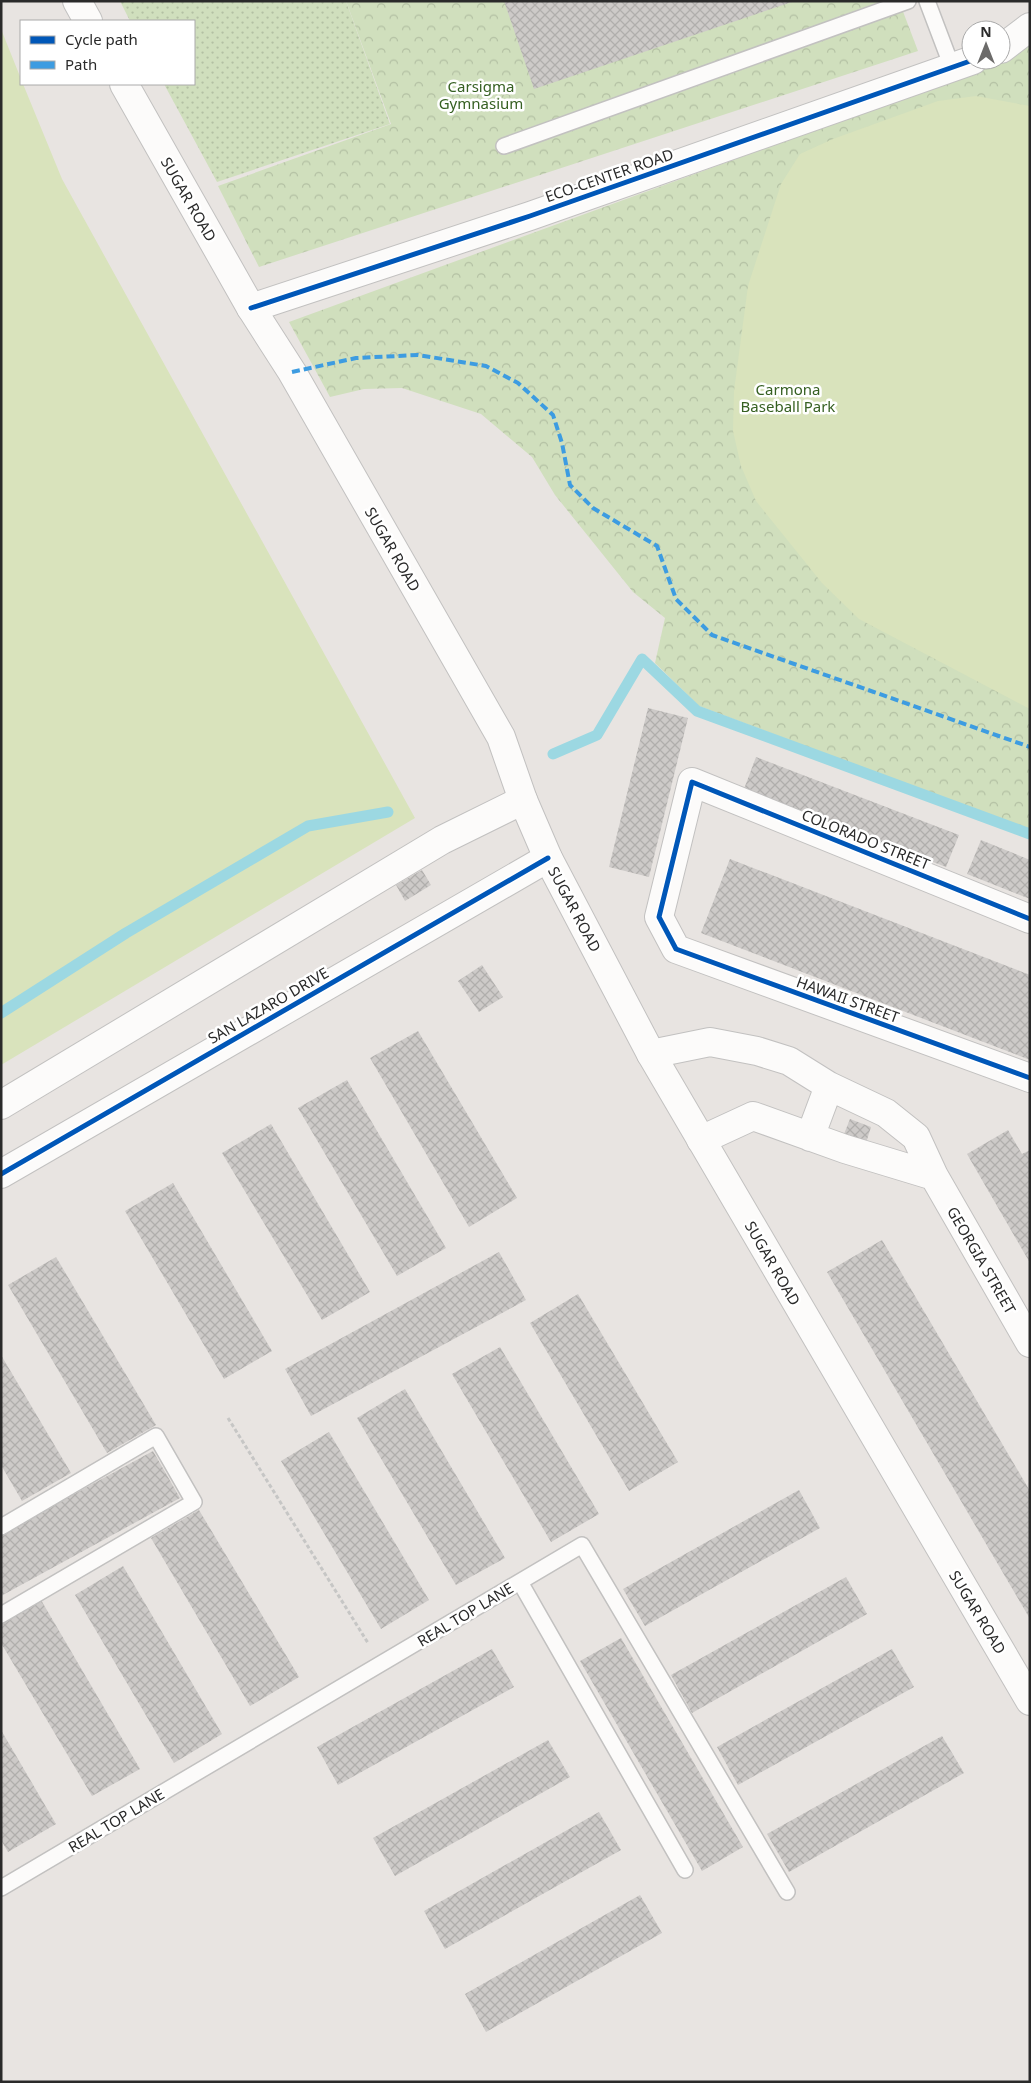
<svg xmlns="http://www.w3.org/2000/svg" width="1031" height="2083" font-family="'Noto Sans',sans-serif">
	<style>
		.grass { fill: url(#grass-dots) }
		.park { fill: url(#park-crowns) }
		.pitch { fill: #d9e3bc }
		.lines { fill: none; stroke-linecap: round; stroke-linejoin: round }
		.stream { stroke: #9cd8e2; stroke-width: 11 }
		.building { fill: url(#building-cross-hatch) }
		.service-casing { stroke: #c2c1c0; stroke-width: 18 }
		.minor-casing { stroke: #c2c1c0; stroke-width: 30 }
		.tertiary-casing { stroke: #c2c1c0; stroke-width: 30 }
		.secondary-casing { stroke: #c2c1c0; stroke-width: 30 }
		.path { stroke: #c6c6c5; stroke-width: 3; stroke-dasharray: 4 2.5; stroke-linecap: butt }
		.service { stroke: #fcfbfa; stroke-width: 15 }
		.minor { stroke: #fcfbfa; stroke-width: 28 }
		.tertiary { stroke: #fcfbfa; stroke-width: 28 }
		.secondary { stroke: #fcfbfa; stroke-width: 28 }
		.quiet { stroke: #3d9ce1; stroke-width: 4; stroke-dasharray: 8 4; stroke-linecap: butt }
		.cycleway-casing { stroke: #fff; stroke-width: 8 }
		.cycleway { stroke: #0057b8; stroke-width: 5 }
		.labels { text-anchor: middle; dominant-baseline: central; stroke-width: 5; stroke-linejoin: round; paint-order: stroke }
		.park-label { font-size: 15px; fill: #366022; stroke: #fff }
		.street-label { font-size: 15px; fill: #2a2a2a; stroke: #fff }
	</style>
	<defs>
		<pattern id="grass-dots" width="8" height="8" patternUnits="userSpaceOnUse" patternTransform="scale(1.25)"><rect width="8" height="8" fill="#d0dfbd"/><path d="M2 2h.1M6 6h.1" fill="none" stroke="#b3c0a3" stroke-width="1.8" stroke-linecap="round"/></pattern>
		<pattern id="park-crowns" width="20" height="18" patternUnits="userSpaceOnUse" patternTransform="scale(1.25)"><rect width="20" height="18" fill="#d0dfbd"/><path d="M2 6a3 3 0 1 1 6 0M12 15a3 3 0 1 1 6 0" fill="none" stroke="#b3c0a3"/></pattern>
		<pattern id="building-cross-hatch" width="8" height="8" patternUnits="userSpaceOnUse" patternTransform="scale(1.25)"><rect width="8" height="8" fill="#cdcac8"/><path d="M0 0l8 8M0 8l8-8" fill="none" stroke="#b0aeac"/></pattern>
	</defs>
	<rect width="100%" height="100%" fill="#e8e4e1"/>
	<!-- grass -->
	<path class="grass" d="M120,1h226l44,123 -173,58 -53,-98h30v-63h-64z"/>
	<!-- park -->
	<path class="park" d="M346,1h553l19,50 -659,216 -41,-81 173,-62z
		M1030,43v788l-331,-125 -44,-43 10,-45 -32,-26 -78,-97 -23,-38 -51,-43 -79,-26 -38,1 -34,8 -41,-75 707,-258z"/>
	<!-- pitch -->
	<path class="pitch" d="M1,29l20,50v5h2l39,95 353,639 -414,247z
		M976,96l54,10v603l-171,-90 -37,-36 -66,-82 -15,-35 -8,-35 1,-40 14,-105 33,-102 19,-30 33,-15 105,-38z"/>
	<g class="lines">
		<!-- stream -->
		<path class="stream" d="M553,754l44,-19 45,-76 55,52 333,123
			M1,1013l125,-80 182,-107 80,-14"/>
	</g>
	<!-- building -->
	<path class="building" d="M504,1h288v1l-258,87z
		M648,708l40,10 -39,159 -40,-10z
		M756,757l203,78 -13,32 -202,-78z
		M981,840l49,20v39l-63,-25z
		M730,859l300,116v85l-329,-127z
		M422,870l9,15 -26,16 -9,-16z
		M482,965l21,32 -24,15 -21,-31z
		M418,1031l99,167 -48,29 -99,-169z
		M347,1080l99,168 -49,28 -99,-168z
		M850,1119l21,8 -5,16 -22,-9z
		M271,1124l99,168 -48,28 -100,-167z
		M1008,1130l14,24 8,-4v113l-63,-109z
		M173,1183l99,168 -48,28 -99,-168z
		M882,1240l148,251v128l-203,-347z
		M499,1252l27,48 -215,116 -26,-47z
		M56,1257l100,168 -49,28 -99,-168z
		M578,1294l100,168 -49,29 -99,-168z
		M500,1347l99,167 -48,28 -99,-168z
		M1,1355l70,118 -49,28 -21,-36z
		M405,1389l100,169 -49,27 -99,-167z
		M329,1432l100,168 -48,29 -100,-168z
		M153,1451l27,47 -179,98v-62z
		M799,1490l21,38 -175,98 -22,-37z
		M199,1510l100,167 -49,29 -99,-168z
		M123,1566l99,168 -48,29 -99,-168z
		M846,1577l21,37 -175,99 -21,-38z
		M41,1600l99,169 -48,27 -91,-153v-19z
		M621,1638l122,209 -41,24 -122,-210z
		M492,1649l22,38 -176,98 -21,-38z
		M892,1649l22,38 -176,98 -21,-38z
		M1,1730l55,94 -48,28 -7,-12z
		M942,1736l22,37 -175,99 -22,-38z
		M548,1740l22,37 -175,99 -22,-38z
		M599,1812l22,38 -176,99 -21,-38z
		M640,1895l22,38 -176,99 -21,-38z"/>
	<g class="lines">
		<defs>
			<path id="service" d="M927,1l25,66
				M504,146l404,-145
				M1,1527l155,-91 38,66 -193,113
				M520,1582l165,288
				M1,1888l581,-343 205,347"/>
			<path id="minor" d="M1030,919l-338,-137 -33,135 17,32 354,129
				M651,1054l59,-12 47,9 32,10 40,25 57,27 30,24 18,39 96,167
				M810,1137l19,-51
				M701,1140l52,-24 92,33 89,27"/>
			<path id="tertiary" d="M1001,49l29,-22
				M251,308l279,-92 443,-156
				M1,1105l441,-265 81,-40
				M1,1174l547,-316"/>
			<path id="secondary" d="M77,1l11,20
				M124,84l127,224 41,64 209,365 22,63 25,58 103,196 379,647"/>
		</defs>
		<!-- service casing -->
		<use href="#service" class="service-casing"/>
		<!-- minor casing -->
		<use href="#minor" class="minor-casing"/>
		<!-- tertiary casing -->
		<use href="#tertiary" class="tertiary-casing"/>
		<!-- secondary casing -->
		<use href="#secondary" class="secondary-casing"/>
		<!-- path -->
		<path class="path" d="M228,1418l140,225"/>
		<!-- service -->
		<use href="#service" class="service"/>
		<!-- minor -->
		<use href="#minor" class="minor"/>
		<!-- tertiary -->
		<use href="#tertiary" class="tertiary"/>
		<!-- secondary -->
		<use href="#secondary" class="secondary"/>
		<!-- quiet -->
		<path class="quiet" d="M292,372l64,-14 62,-3 68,11 32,17 35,32 9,28 8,42 23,23 64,38 19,53 36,36 318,112"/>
		<defs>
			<path id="cycleway" d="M251,308l279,-92 443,-156
				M1030,919l-338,-137 -33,135 17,32 354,129
				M1,1174l547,-316"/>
		</defs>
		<!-- cycleway casing -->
		<use href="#cycleway" class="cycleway-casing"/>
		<!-- cycleway -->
		<use href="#cycleway" class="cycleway"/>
	</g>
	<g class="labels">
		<!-- park labels -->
		<g class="park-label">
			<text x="481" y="86">Carsigma<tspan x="481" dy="17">Gymnasium</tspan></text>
			<text x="788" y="389">Carmona<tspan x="788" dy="17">Baseball Park</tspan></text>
		</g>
		<!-- street labels -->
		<g class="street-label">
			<text transform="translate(609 175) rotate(-19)">ECO-CENTER ROAD</text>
			<text transform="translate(189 199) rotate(60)">SUGAR ROAD</text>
			<text transform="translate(393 549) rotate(60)">SUGAR ROAD</text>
			<text transform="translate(866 839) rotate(22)">COLORADO STREET</text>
			<text transform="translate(575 909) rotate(62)">SUGAR ROAD</text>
			<text transform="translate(848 999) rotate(20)">HAWAII STREET</text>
			<text transform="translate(268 1005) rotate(-30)">SAN LAZARO DRIVE</text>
			<text transform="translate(982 1260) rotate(60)">GEORGIA STREET</text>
			<text transform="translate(773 1263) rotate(60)">SUGAR ROAD</text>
			<text transform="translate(978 1612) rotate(59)">SUGAR ROAD</text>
			<text transform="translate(465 1614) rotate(-31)">REAL TOP LANE</text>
			<text transform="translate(116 1820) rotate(-31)">REAL TOP LANE</text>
		</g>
	</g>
	<!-- border -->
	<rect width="1031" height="2083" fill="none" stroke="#2a2a2a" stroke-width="5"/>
	<!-- legend -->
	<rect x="20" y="20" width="175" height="65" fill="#ffffff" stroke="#aaaaaa"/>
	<rect x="30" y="36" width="25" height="8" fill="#0057b8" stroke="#aaaaaa"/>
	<text x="65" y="45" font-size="15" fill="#2a2a2a">Cycle path</text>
	<rect x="30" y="61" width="25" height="8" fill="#3d9ce1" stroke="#aaaaaa"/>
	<text x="65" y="70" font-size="15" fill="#2a2a2a">Path</text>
	<!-- north arrow -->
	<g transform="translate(986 45)"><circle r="24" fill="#ffffff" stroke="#aaaaaa"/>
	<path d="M0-4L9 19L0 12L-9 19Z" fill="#6c6b6a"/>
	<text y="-8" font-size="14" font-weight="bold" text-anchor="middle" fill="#2a2a2a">N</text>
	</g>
</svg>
